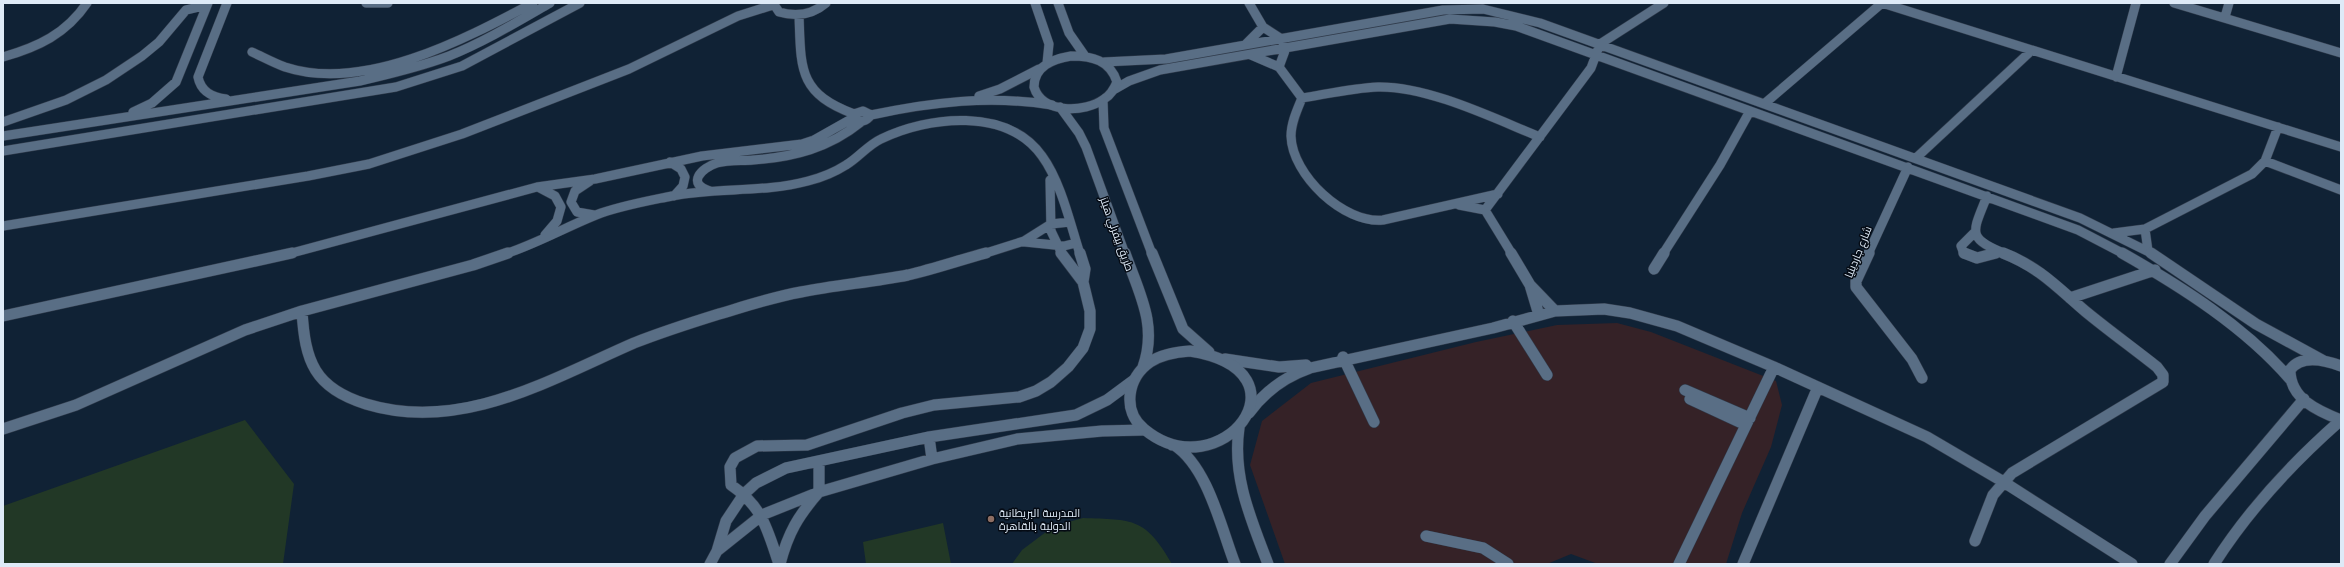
<svg xmlns="http://www.w3.org/2000/svg" width="2344" height="567" font-family="'Libre Baskerville',Cairo,serif">
	<style>
		.commercial { fill: #352227 }
		.green { fill: #223826 }
		.lines { fill: none; stroke-linecap: round; stroke-linejoin: round }
		.street-far1-casing { stroke: #313c4c; stroke-width: 10 }
		.street-casing { stroke: #313c4c; stroke-width: 12 }
		.secondary-far1-casing { stroke: #313c4c; stroke-width: 10 }
		.secondary-casing { stroke: #313c4c; stroke-width: 12 }
		.street-far1 { stroke: #596e85; stroke-width: 9 }
		.street { stroke: #596e85; stroke-width: 11 }
		.secondary-far1 { stroke: #596e85; stroke-width: 9 }
		.secondary { stroke: #596e85; stroke-width: 11 }
		.education-dot { fill: #8d6e63; stroke: #050b14; stroke-width: 1.5 }
		.labels { text-anchor: middle; dominant-baseline: central; stroke-width: 3; stroke-linejoin: round; paint-order: stroke }
		.street-label { font-size: 11px; fill: #deeaf7; stroke: #050b14 }
		.poi-label { font-size: 11px; fill: #deeaf7; stroke: #050b14; text-anchor: start }
	</style>
	<rect width="100%" height="100%" fill="#102235"/>
	<!-- commercial -->
	<path class="commercial" d="M1617,323l34,9 125,49 6,24 -11,42 -29,66 -16,51h-128l-27,-10 -24,10h-262l-35,-99 12,-44 49,-38 165,-41 81,-17z"/>
	<!-- green -->
	<path class="green" d="M245,420l49,64 -11,80h-280v-58z
		M1083,518c50,2 62,-1 89,46h-160l10,-14 32,-24z
		M943,523l8,41h-85l-3,-22z"/>
	<g class="lines">
		<defs>
			<path id="street-far1" d="M366,3h22
				M773,3l6,9c17,5 33,3 47,-9
				M1249,3l14,24 17,11 6,10 -7,19
				M2174,3l167,50
				M799,15c2,54 -1,78 55,99
				M2225,17l4,-14
				M1246,44l17,-17
				M252,52c11,5 22,11 33,15 79,26 180,-28 248,-64
				M1251,55l28,12 23,31c-5,12 -11,25 -11,38 1,39 53,88 92,84l115,-26
				M3,57c35,-10 63,-23 84,-54
				M1104,62l62,-3 277,-49 40,-1 57,14 540,195 73,36
				M2116,77l20,-74
				M1115,89l14,-8 31,-11 290,-51 45,3 21,4 562,204 46,24
				M979,96l21,-7 39,-20
				M1302,98c25,-4 51,-10 76,-11 50,-1 115,31 162,50
				M226,99c-14,-2 -25,-7 -28,-22l29,-74
				M1764,104l118,-101 459,144
				M863,111l8,4c-5,7 -10,7 -17,5v-6z
				M133,112l19,-9 24,-21 32,-79
				M871,115c61,-13 119,-20 181,-10
				M3,122l63,-22 40,-20 36,-24 17,-14 27,-32 21,-5
				M3,136l357,-55c30,-7 60,-14 89,-25 35,-14 68,-34 101,-53
				M3,151l393,-64 66,-21 118,-63
				M1916,158l115,-107
				M2265,161l76,29
				M670,162l11,7 4,8 -2,9 -9,10
				M1050,180l1,51 11,23
				M590,181l-15,10 -4,11 6,10 17,3
				M538,187l17,9 6,11 -4,14 -12,14
				M710,191c-24,-7 -9,-23 7,-28 11,-3 25,-2 36,-3 41,-3 76,-12 108,-38
				M1987,196c-14,36 -22,42 19,58
				M1459,205l26,5 27,44
				M1485,210l106,-142 9,-24 64,-41
				M3,226l305,-50 61,-12 93,-30 167,-65 109,-53 35,-11
				M2145,229l3,22
				M2114,233l31,-4 107,-55 13,-13 13,-34
				M1025,242l39,4 12,-3
				M288,254l249,-67 58,-8 107,-23 100,-12 12,-4 39,-22
				M505,254c31,-10 61,-27 91,-39 23,-9 52,-14 76,-19 45,-9 91,-3 136,-15 12,-3 27,-9 38,-16 12,-7 22,-20 35,-26 47,-23 126,-32 161,17 19,26 28,67 38,98
				M983,254l41,-13 27,-17 19,-2
				M1663,254l57,-89 30,-54
				M1868,254l40,-87
				M1964,254l-3,-8 13,-13
				M1993,254l7,-2"/>
			<path id="street" d="M1061,253l22,29
				M1511,253l19,32 25,26
				M1869,253l-13,28v6l56,72 10,19
				M1964,253l13,5 19,-5
				M2122,253c60,34 123,74 168,126
				M2151,253l105,71 68,37
				M1654,269l10,-16
				M1530,285l9,30
				M2070,298l85,-28
				M302,311c3,50 12,77 64,93 95,29 183,-24 268,-61 28,-11 56,-20 85,-29 27,-8 54,-17 82,-22 35,-7 71,-10 107,-17 26,-6 52,-15 78,-22
				M3,316l289,-63
				M1513,321l34,54
				M1343,357l31,65
				M1225,359l54,8 27,-2
				M2341,366c-16,-6 -40,-12 -51,4 0,29 28,41 51,50
				M1685,390l65,28
				M1690,399l56,26
				M1249,413c16,-22 35,-36 61,-45l183,-40 62,-17 49,-2 26,4 47,13 97,41 153,70 75,44 130,83
				M3,429l73,-24 169,-75 57,-19 171,-46 35,-12
				M929,437l3,22
				M1426,536l57,12 25,16
				M1975,541l18,-46 19,-22 151,-91v-7l-6,-8c-24,-19 -49,-37 -72,-56 -28,-24 -46,-44 -82,-58
				M717,551l9,-30 18,-27 12,-11 30,-15 143,-31 147,-22 31,-15 27,-20
				M710,564l7,-13 45,-36 57,-23 113,-33 85,-20 85,-8 42,-1
				M779,564c-12,-35 -16,-57 -48,-79l-1,-18 5,-9 22,-12 50,-1 95,-32 32,-8 85,-8 17,-6 15,-9 17,-15 15,-19 7,-19v-18l-7,-29 2,-13 -5,-16
				M780,564c8,-31 18,-48 39,-72v-30
				M1679,564l95,-197
				M1743,564l75,-177
				M2170,564l35,-48 99,-117
				M2214,564c35,-55 78,-101 127,-144"/>
			<path id="secondary-far1" d="M1035,3l14,41 -2,19
				M1058,3l11,30 16,23
				M1071,56c21,0 39,4 46,26 -3,7 -6,13 -13,17 -19,14 -62,15 -70,-12 0,-21 19,-28 37,-31z
				M1103,100l1,28 48,126
				M1060,107l19,26 7,14 39,107"/>
			<path id="secondary" d="M1125,253c14,40 33,72 18,114
				M1152,253l31,76 26,23
				M1190,351c126,20 30,141 -46,78 -22,-18 -17,-51 6,-67 12,-8 26,-10 40,-11z
				M1239,428c-7,49 12,91 29,136
				M1172,445h2
				M1174,445c34,22 47,83 61,119"/>
		</defs>
		<!-- street-far1 casing -->
		<use href="#street-far1" class="street-far1-casing"/>
		<!-- street casing -->
		<use href="#street" class="street-casing"/>
		<!-- secondary-far1 casing -->
		<use href="#secondary-far1" class="secondary-far1-casing"/>
		<!-- secondary casing -->
		<use href="#secondary" class="secondary-casing"/>
		<!-- street-far1 -->
		<use href="#street-far1" class="street-far1"/>
		<!-- street -->
		<use href="#street" class="street"/>
		<!-- secondary-far1 -->
		<use href="#secondary-far1" class="secondary-far1"/>
		<!-- secondary -->
		<use href="#secondary" class="secondary"/>
	</g>
	<!-- markers -->
	<circle class="education-dot" cx="991" cy="519" r="4"/>
	<g class="labels">
		<!-- street labels -->
		<g class="street-label">
			<text transform="translate(1117 234) rotate(70)">طريق بيفرلي هيلز</text>
			<text transform="translate(1858 252) rotate(-68)">شارع جاردينيا</text>
		</g>
		<!-- poi labels -->
		<g class="poi-label">
			<text x="999" y="513">المدرسة البريطانية<tspan x="999" dy="13">الدولية بالقاهرة</tspan></text>
		</g>
	</g>
	<!-- border -->
	<rect width="2344" height="567" fill="none" stroke="#deeaf7" stroke-width="8"/>
</svg>
